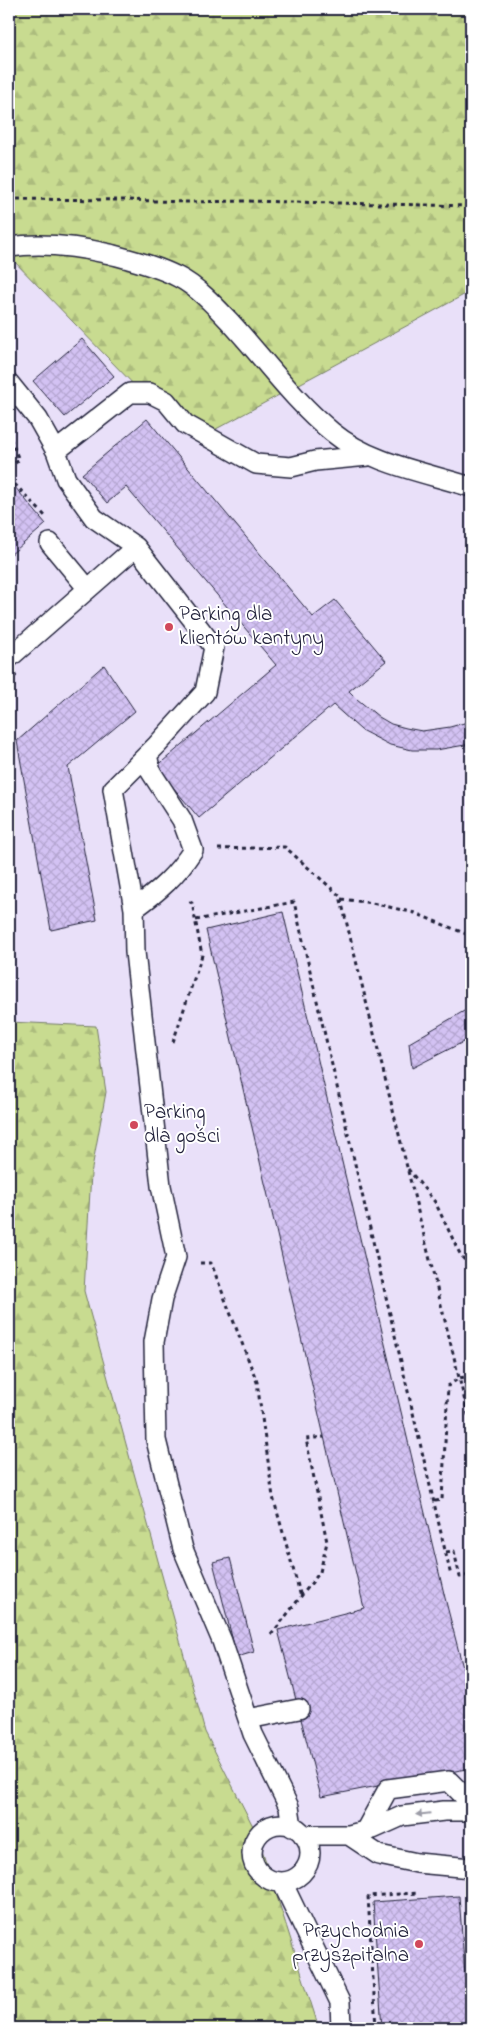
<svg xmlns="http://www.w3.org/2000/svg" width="480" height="2037" font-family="'Indie Flower',sans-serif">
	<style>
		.built { fill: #e9e0f9 }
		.forest { fill: url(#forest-firs); stroke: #757e66 }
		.building { fill: url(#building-cross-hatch); stroke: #22223b }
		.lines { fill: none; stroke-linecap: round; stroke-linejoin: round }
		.lane-casing { stroke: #22223b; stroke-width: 22 }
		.path { stroke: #22223b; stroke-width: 3; stroke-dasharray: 4 4; stroke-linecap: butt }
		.lane { stroke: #fff; stroke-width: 19 }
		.oneway { fill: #9c9ca7 }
		.poi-dot { fill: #d1495b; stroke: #fff; stroke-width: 2 }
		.labels { text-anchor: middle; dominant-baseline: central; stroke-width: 4; stroke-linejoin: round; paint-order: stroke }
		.poi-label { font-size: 21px; fill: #22223b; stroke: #fff; text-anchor: start }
	</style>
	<defs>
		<pattern id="forest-firs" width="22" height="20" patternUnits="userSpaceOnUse" patternTransform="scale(1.25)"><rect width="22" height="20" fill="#c8db90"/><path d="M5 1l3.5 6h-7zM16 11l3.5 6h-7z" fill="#acbc7d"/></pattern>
		<pattern id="building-cross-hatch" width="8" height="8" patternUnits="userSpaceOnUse" patternTransform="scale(1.25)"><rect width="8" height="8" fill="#d3c2f3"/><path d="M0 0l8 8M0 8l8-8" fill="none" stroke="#b5a6d1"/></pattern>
	</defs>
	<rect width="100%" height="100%" fill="#f2edfb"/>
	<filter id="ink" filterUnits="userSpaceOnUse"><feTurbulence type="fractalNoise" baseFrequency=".02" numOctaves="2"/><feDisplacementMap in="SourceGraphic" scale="10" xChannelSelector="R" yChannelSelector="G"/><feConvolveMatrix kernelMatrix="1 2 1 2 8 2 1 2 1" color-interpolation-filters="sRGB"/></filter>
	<g filter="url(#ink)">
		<!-- built -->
		<path class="built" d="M9,195l462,8v1825h-462z"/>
		<!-- forest -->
		<path class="forest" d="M9,9h462v282l-277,150 -53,-49 -132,-136z
			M9,1022l87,4 10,66 -15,82 -7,117 121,441 52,102 62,194h-310z"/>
		<!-- building -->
		<path class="building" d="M82,339l32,37 -49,41 -32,-36z
			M147,419l166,198 22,-17 51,61 -37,30 8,8 22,18 12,7 15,4 16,3 28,-4 21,-6v23l-35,6h-24l-22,-5 -29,-15 -28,-25 -134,113 -43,-51 120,-102 -150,-178 -19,16 -25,-29z
			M9,480l37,44 -37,32z
			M104,665l31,46 -67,56 29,153 -46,10 -34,-189z
			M9,667l8,9 -8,7z
			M283,912l162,686 18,70 7,-2 1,5v97l-150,29 -43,-167 86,-22 -158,-678z
			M471,1007v31l-59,30 -3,-25z
			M230,1558l24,94 -17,5 -24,-95z
			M459,1896l10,132h-87l-9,-126z"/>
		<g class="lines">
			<defs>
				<path id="lane" d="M9,247c34,-5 67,-1 101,7 22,6 47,12 68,23 20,10 38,30 54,47 33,36 62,77 100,108 39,32 92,40 139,55
					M9,383l29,36 18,32 10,28 28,39 42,29
					M56,451l74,-58h20l16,8 19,23 71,40 35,3 24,-6 53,-5
					M50,543l38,46
					M9,658l127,-111 78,100 -9,45 -48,53 -44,44 21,120 1,43 26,234 15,71 -14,42 -8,43 2,98 27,109 39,92 31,93 36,73 3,20
					M134,909c25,-18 42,-33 59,-59l-11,-30 -31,-48 -4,-17
					M248,1719l51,-10
					M471,1811h-27l-42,5 -29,13 -24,6 30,20 38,8 54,5
					M252 1853a29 29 0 1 1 58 0a29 29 0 1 1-58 0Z
					M365,1831l23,-42 61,-8 22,22
					M303,1835h46
					M282,1882l58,120 1,26"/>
			</defs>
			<!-- lane casing -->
			<use href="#lane" class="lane-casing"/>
			<!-- path -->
			<path class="path" d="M9,199l117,1 60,2 61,-1 224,5
				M9,468l10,-8 -9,-22
				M9,478l38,40
				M218,849l67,-2 55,49 131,530
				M341,899l31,4 43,10 56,23
				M196,920l98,-18 157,674
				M173,1042l29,-87 -10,-52 -6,-3
				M408,1169l27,33 26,54 10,11
				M200,1263h11l46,119 16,115 28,100
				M435,1501l7,-1 6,-114 11,-8 12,-2
				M446,1552l8,-1 6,26 11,-2
				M271,1635l49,-63 7,-30 -21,-103 18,-2
				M376,2028l-8,-132 50,-3"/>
			<!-- lane -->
			<use href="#lane" class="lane"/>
		</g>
		<!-- one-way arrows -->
		<defs><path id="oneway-solid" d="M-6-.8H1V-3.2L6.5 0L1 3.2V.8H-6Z" transform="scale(1.25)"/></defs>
		<use class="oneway" href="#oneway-solid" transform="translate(423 1814) rotate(174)"/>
	</g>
	<!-- markers -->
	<g class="poi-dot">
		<circle cx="169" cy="627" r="5"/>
		<circle cx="134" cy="1125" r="5"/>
		<circle cx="419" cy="1944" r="5"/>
	</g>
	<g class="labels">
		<!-- poi labels -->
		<g class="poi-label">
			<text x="179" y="615">Parking dla<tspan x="179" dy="24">klientów kantyny</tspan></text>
			<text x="144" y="1113">Parking<tspan x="144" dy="24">dla gości</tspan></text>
			<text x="409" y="1932" text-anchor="end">Przychodnia<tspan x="409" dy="24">przyszpitalna</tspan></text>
		</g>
	</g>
	<!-- margin -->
	<rect width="480" height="2037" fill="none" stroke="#fff" stroke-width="30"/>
	<rect x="15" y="15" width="450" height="2007" fill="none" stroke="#22223b" stroke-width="2" filter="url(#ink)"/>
</svg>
